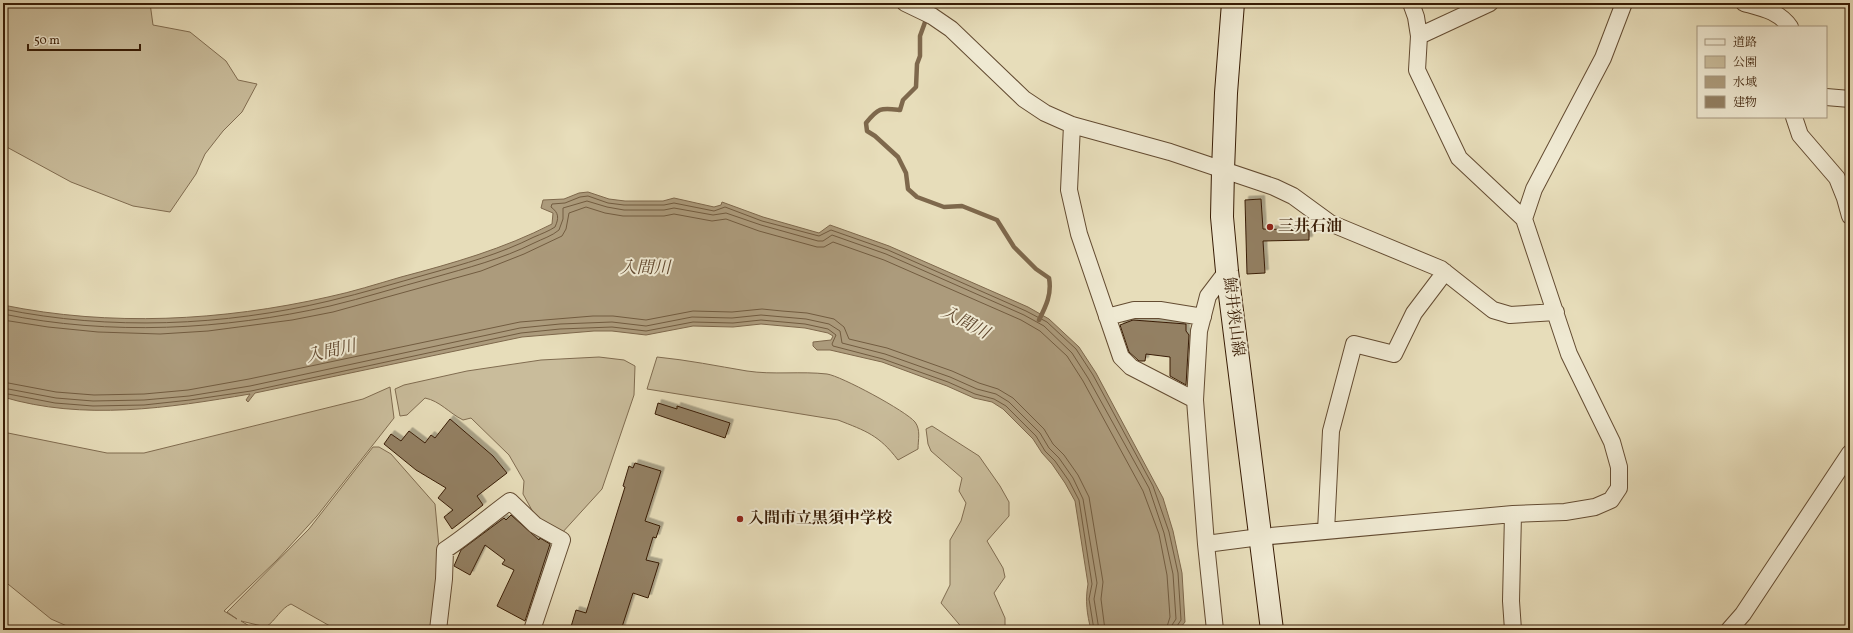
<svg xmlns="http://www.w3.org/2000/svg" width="1853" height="633" font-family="Vollkorn,'Noto Serif JP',serif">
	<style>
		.green { fill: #c9bc9b; stroke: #806c50 }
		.water { fill: #ac9b7c; stroke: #7e684c }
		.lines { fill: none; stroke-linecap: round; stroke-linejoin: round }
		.shore { stroke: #725c40; stroke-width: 1 }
		.stream { stroke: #7e684c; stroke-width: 4.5 }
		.building { fill: #938063; stroke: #381c05; filter: url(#shadow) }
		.minor-casing { stroke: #644c32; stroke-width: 18 }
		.secondary-casing { stroke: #381c05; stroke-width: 24 }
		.minor { stroke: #efe9d2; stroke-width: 16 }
		.secondary { stroke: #efe9d2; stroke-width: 22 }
		.poi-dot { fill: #8f2418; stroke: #efe9d2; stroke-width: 1.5 }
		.labels { text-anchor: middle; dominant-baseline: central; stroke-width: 4; stroke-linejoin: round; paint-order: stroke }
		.poi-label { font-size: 16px; font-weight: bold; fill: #381c05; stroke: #efe9d2; text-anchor: start }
		.street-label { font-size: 16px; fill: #381c05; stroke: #efe9d2 }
		.water-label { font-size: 17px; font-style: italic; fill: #61482f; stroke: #efe9d2 }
	</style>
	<defs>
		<filter id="shadow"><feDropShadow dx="3.5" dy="-3.5" stdDeviation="0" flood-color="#0004"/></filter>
	</defs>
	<rect width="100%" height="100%" fill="#e7ddba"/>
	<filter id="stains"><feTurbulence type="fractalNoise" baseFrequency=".005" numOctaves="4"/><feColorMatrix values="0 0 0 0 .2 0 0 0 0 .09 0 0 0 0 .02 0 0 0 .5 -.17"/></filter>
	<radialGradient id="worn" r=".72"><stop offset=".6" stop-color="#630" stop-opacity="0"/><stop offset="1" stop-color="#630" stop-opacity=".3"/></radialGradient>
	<!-- green -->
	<path class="green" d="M3,3h147l3,22 37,7 36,29 12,19 19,4 -15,28 -19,19 -18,23 -9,20 -26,38 -37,-6 -62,-24 -68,-37z
		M599,357l25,3 11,6 -1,29 -32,94 -41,45 -23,-13 -15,-27 1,-13 -15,-26 -38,-37 -8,2c-14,-7 -23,-19 -38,-22l-18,17 -7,1 -5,-27 9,-4 63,-14 74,-11z
		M657,357c31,3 60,9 90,14 26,4 54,0 80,3 14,2 79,37 88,48 6,8 3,18 3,27l-20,11c-19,-25 -32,-29 -60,-40l-191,-31z
		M390,387l4,31 -77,98 -40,44 -53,51 13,8 -10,-7 82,-83 64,-82h6l12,7 44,50 4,43 2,7 -9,76h-95l-46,-26c-10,4 -15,16 -25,23l-25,-6 15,9h-180l-25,-11 -48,-39v-148l104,21h37l219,-54z
		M932,426l47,30 21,30 9,16v14l-22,25 16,27 2,9 -11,16 11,25v12h-41l-23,-27 9,-18v-45l11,-19 5,-18 -7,-12 3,-13 -31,-27 -3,-7 -2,-15z"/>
	<!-- water -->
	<path class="water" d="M588,192l21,7 16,2h38l11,-3 40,9 7,-2 1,-3 41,15 56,16 11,-8 59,21 139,61 21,12 30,28 17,26 67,125 10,33 9,42 3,49 -4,5v3h-90c-4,-16 -6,-29 -3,-46l-13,-83 -10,-18 -13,-19 -10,-11 -9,-14 -30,-30 -11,-7 -18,-4 -27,-12 -65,-24 -52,-12h-13l-4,-4v-4l18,-2 2,-4 -5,-3 -23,-5 -44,-4 -28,3 -40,-1 -47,9 -34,-4h-18l-72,6 -267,56 -7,9 -2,-2 4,-6c-81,14 -167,27 -247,3v-92c107,22 219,16 325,-8 24,-5 49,-13 73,-20 53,-14 102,-28 151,-53l1,-11 -12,-5 2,-8 21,-1 15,-6z"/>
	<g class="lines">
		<!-- shore -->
		<path class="shore" d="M3,309c107,22 221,17 326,-8 34,-8 67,-18 99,-27 36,-10 72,-20 106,-37 7,-3 15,-6 21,-10 4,-9 4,-14 -4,-20l1,-3 13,-1 15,-6 8,-1 20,7 16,2h40l10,-2 40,8 11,-4 37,14 57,15 12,-6 57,20 138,61 21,11 29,27 17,26 60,111 16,46 9,41 3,47 -4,6v4
			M3,314c107,22 220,16 327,-8 34,-8 68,-19 102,-28 35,-10 70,-19 102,-35 8,-4 18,-7 25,-13l4,-11v-11l24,-7 20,6 17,3h40l10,-2 39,7 13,-2 35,12 57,16h5l9,-6 54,19 138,61 20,11 28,27 16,25 61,110 15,45 9,41 3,45 -4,6v5
			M3,320l45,7 50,5 62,2 48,-3 84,-11 41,-8 148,-41 43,-17 38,-18 4,-7 3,-16 17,-6 19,6 18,3h41l10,-2 38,7 14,-2 33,12 58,16h7l9,-5 51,18 137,60 19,11 27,25 16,25 60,110 16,43 8,41 3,42 -4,13
			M3,382l53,10 38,3 50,-1 44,-4 61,-11 271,-57 73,-6h20l33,4 47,-9 39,1 30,-3 20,2 25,2 27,6 10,8 5,12 38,9 65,23 27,12 19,6 15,9 31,31 9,15 11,11 14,20 11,22 14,85 -2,17 4,31
			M3,388l53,10 37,3 51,-1 45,-4 61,-10 270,-58 40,-4 52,-2 34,4 46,-9 40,1 29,-3 45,4 23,5 11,7 2,12 43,11 65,23 27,12 19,5 13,8 31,31 9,15 10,10 14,20 10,21 14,84 -3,16 5,31
			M3,393l52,10 38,3 51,-1 46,-5 61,-9 270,-58 39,-4 52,-2 34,4 47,-9 40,1 28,-3 44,4 23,5 8,6 -4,9 1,2 50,13 65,23 27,12 19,5 12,7 30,30 9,15 10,10 14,20 10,19 13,84 -3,15 5,31"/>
		<!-- stream -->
		<path class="stream" d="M932,3l-12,33v20l-3,8 -1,23 -13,13 -3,10c-19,-2 -21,-3 -34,13l1,8 8,5 23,21 8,16 2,16 9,8 27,10 18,-1 35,14 17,27 22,22 13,9c3,16 -3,28 -10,42"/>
	</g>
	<!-- building -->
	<path class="building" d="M1261,199l2,30 46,1v10l-46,1 2,32 -18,1 -2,-74z
		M1133,320l53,4v7l3,4 -3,50 -16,-9v-19l-24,-3 -1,7h-6l-10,-9 -9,-27z
		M658,403l19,6v-3l53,17 -5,15 -70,-24z
		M450,419l43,37 14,17 -30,23 6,9 -31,24 -8,-12 9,-7 -15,-12 8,-10 -30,-18 -32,-26 7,-10 10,7 8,-10 16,12 6,-8 4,3z
		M635,463l26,8 -16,50 15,5 -4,12 -3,-1 -7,23 13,3 -11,35 -15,-5 -12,37h-51l6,-20 10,3 39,-126 -2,-1 6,-20 4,2z
		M511,515l28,25 1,-2 10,6 -25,77 -28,-15 17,-36 -12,-6 3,-4 -20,-15 -15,30 -16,-9 7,-16 43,-32 2,2z"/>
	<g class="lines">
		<defs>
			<path id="minor" d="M905,3l27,13 19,13 73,70 21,14 27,12 98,27 104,35 19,9 37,27 111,46 52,41 17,5 46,-3
				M1411,3l5,14 3,19 -2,34 42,88 65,61
				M1744,3c18,5 35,8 46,24
				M1419,36l71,-33
				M1826,97l24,2
				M1794,117l6,18 37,43 8,20 5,18
				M1072,125l-3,65 10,44 42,123 10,10 64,33
				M1107,317l27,-7h26l43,7
				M1326,531l5,-100 23,-87 40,10 20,-41 31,-41
				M1206,544l54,-7 253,-23
				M438,630l6,-51 1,-29c23,-15 43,-33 65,-49l25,24 27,15 -30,90
				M1215,630l-9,-86 -11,-144 4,-69 9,-35 19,-25
				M1513,630l-2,-29 2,-87 52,-2 30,-5 16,-7 8,-12v-21l-7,-25 -43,-88 -45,-135 10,-30 69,-131 21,-55
				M1729,630l14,-16 107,-161"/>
			<path id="secondary" d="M1233,3l-7,90 -3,77 -1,47 5,54 45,359"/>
		</defs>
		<!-- minor casing -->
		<use href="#minor" class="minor-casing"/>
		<!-- secondary casing -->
		<use href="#secondary" class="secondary-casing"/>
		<!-- minor -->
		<use href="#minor" class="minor"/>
		<!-- secondary -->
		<use href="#secondary" class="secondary"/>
	</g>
	<!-- markers -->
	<g class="poi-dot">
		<circle cx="1270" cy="227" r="4"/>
		<circle cx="740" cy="519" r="4"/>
	</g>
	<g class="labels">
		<!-- poi labels -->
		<g class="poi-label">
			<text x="1278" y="227">三井石油</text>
			<text x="748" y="519">入間市立黒須中学校</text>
		</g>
		<!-- street labels -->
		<g class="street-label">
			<text transform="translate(1233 317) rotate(83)">鯨井狭山線</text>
		</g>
		<!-- water labels -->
		<g class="water-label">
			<text x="645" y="268">入間川</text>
			<text transform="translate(965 323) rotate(28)">入間川</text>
			<text transform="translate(331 352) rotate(-13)">入間川</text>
		</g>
	</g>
	<!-- margin -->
	<rect width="1853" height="633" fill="none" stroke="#e7ddba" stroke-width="16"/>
	<rect x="4" y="4" width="1845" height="625" fill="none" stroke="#381c05" stroke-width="2"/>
	<rect x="8" y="8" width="1837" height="617" fill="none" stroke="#381c05"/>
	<!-- legend -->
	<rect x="1697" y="26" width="130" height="92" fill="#efe9d2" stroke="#a69780"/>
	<rect x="1705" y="39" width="20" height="6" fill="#efe9d2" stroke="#a69780"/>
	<text x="1733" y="46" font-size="12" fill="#381c05">道路</text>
	<rect x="1705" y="56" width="20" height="12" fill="#c9bc9b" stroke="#a69780"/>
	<text x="1733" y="66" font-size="12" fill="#381c05">公園</text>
	<rect x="1705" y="76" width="20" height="12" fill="#ac9b7c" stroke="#a69780"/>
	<text x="1733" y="86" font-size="12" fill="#381c05">水域</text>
	<rect x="1705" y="96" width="20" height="12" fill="#938063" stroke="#a69780"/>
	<text x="1733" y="106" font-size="12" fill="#381c05">建物</text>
	<!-- scale -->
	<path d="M28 44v6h112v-6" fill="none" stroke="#381c05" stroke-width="2"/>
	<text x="34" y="44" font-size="12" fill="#381c05" stroke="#efe9d2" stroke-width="3" paint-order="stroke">50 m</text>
	<rect width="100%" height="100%" filter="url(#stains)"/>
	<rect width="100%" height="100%" fill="url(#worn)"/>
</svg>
